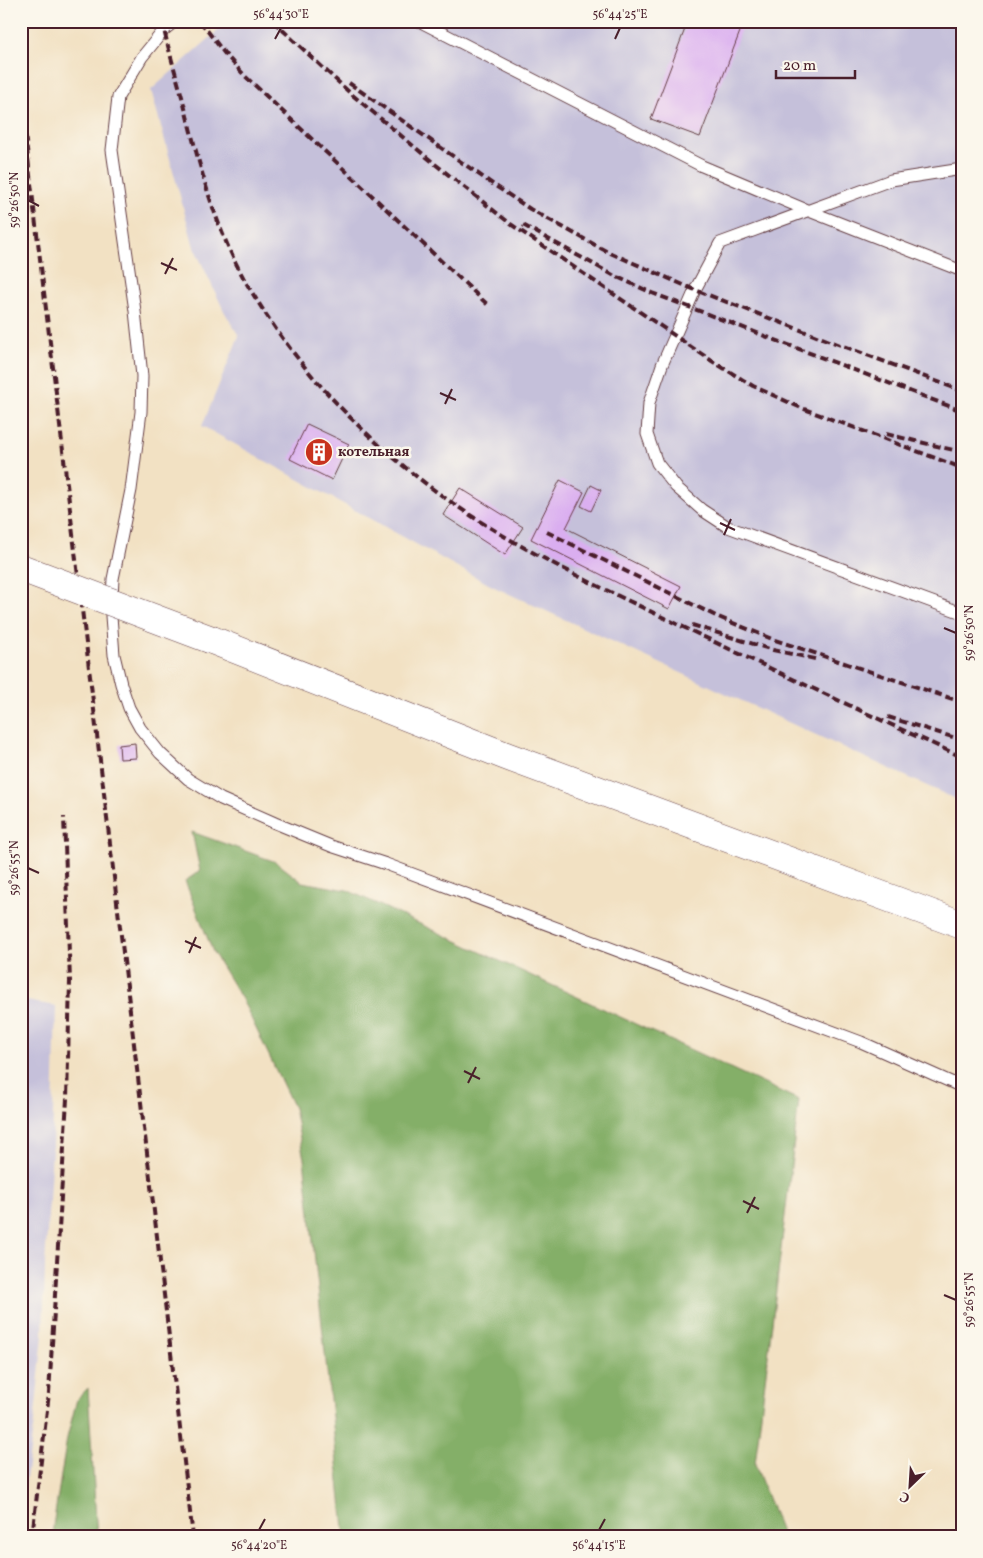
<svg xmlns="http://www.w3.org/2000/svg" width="983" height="1558" font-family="Vollkorn,serif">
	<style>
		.industrial { fill: #c5c0da }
		.forest { fill: #84af67; stroke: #676749 }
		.building { fill: #daaef0 }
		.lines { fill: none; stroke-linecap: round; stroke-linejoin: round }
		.service-casing { stroke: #633c42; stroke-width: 13 }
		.primary-casing { stroke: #633c42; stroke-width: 29 }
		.service { stroke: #fff; stroke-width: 11 }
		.primary { stroke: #fff; stroke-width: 28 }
		.rail { stroke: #4a1f2b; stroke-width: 4; stroke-dasharray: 8 4; stroke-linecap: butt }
		.primary-bridge-casing { stroke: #633c42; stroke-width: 29; stroke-linecap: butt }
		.primary-bridge { stroke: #fff; stroke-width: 28 }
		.ticks { fill: none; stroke: #4a1f2b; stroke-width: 2 }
		.labels { text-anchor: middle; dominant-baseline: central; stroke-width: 5; stroke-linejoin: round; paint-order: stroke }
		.poi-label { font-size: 14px; font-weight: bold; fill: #4a1f2b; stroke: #fbf7ec; text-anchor: start }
		.neatline { fill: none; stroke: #4a1f2b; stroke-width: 2 }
		.ticks-label { font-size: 12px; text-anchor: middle; fill: #4a1f2b }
	</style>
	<rect width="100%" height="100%" fill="#fbf7ec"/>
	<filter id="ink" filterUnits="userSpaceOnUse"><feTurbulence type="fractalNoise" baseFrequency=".02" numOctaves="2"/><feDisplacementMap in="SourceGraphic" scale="10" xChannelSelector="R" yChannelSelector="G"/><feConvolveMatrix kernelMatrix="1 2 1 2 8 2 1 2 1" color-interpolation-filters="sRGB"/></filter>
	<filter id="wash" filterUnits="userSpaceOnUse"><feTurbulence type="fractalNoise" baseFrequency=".0096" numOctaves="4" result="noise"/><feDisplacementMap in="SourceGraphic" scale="20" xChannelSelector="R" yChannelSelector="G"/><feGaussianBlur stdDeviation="1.12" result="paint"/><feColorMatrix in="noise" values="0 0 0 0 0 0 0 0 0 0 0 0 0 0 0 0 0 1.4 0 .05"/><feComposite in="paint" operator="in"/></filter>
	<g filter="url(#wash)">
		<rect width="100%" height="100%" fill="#f2e1c3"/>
		<!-- industrial -->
		<path class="industrial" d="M229,21h733v781l-470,-216 -290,-160 37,-90 -15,-25 -30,-64 -43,-157z
			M21,1000l35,6 -4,144 -7,115 -2,70 -8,80 -14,99z"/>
		<!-- forest -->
		<path class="forest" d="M192,832l84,30 26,20 45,8 452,210 -44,364 28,73h-438l-41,-378 -10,-51 -51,-107 -30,-49 -28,-71 15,-10z
			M88,1388l9,149h-44v-11l14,-88 10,-39z"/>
		<g id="blocks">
			<!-- building -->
			<path class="building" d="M688,21h56l-44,116 -49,-18z
				M307,424l42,20 -17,36 -42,-21z
				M560,480l24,12 -18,36 115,58 -12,23 -138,-70z
				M591,485l10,5 -10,21 -10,-5z
				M460,488l63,39 -18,28 -62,-40z
				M135,743l1,15 -16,1 -1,-14z"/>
		</g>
	</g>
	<g filter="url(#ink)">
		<use href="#blocks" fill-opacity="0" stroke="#633c42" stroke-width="1"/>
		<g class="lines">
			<defs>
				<path id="service" d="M175,21l-11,9 -22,27 -24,40 -6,53 23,161 7,65 -1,36 -10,78 -18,89 -2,37 3,39 7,29 8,24 11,20 20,25 28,26 33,20 54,24 56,23 55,18 475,178 101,45
					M419,21l283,145 107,45 153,60
					M962,169l-71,11 -171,63 -25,47 -33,75 -13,38 -2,31 10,29 19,24 26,23 26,17 234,86"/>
				<path id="primary" d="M212,640l294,116 456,169"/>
			</defs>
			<!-- service casing -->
			<use href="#service" class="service-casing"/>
			<!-- primary casing -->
			<use href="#primary" class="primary-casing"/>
			<!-- service -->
			<use href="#service" class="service"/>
			<!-- primary -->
			<use href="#primary" class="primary"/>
			<!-- rail -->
			<path class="rail" d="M162,21c7,32 17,63 25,95 15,60 31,120 63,173 59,99 146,182 244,241 59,36 123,65 185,95 94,45 188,89 283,132
				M200,21l25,33 20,22 244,230
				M273,21l77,72 85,71 77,61 200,136 41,25 46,21 163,61
				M349,83l145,102 36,24 76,42 89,39 267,101
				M21,100l172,1437
				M523,225l90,50 39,18 310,118
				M886,434l76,18
				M547,532l169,84 56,23 190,63
				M692,625l81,25 42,9
				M888,717l74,23
				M32,1537l17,-144 18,-294 3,-118 -6,-164"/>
			<defs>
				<path id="primary-bridge" d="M21,568l191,72"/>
			</defs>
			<!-- primary-bridge casing -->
			<use href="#primary-bridge" class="primary-bridge-casing"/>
			<!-- primary-bridge -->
			<use href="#primary-bridge" class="primary-bridge"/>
		</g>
	</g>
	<!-- ticks -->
	<path class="ticks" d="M275,39l6,-11M615,39l5,-11M28,200l11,6M161,263l16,7M165,274l8,-16M440,393l16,7M445,404l7,-15M720,523l15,7M724,535l7,-16M944,628l12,5M28,868l11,5M185,941l16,7M189,953l7,-16M464,1071l16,8M468,1083l8,-16M743,1201l16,8M747,1213l8,-16M944,1295l12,5M259,1530l6,-11M599,1530l6,-11"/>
	<!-- icons -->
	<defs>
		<symbol id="building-disc" viewBox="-11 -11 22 22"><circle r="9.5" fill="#c8321e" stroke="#fbf7ec"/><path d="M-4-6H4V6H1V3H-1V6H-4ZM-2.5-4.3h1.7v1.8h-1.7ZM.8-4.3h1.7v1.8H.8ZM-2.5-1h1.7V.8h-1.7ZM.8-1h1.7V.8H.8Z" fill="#fff"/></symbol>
	</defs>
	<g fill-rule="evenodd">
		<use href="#building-disc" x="303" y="436" width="32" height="32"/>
	</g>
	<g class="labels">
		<!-- poi labels -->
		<g class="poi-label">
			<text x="338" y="452">котельная</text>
		</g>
	</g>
	<!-- margin -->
	<rect width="983" height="1558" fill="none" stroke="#fbf7ec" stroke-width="55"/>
	<!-- north arrow -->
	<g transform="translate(910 1486) rotate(205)" stroke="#fbf7ec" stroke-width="4" paint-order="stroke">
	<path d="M0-4L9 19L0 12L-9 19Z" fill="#4a1f2b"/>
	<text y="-8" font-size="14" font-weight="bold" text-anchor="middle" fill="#4a1f2b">С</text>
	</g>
	<!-- scale -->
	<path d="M776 70v8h79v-8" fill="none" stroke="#4a1f2b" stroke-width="2.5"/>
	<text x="783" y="70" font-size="15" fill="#4a1f2b" stroke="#fbf7ec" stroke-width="4" paint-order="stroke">20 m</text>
	<rect x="28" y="28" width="928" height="1502" class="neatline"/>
	<g class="ticks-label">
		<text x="281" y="18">56°44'30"E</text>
		<text x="620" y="18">56°44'25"E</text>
		<text transform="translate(14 200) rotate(-90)" y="4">59°26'50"N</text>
		<text transform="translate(969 633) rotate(-90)" y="4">59°26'50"N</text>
		<text transform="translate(14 868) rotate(-90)" y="4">59°26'55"N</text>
		<text transform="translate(969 1300) rotate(-90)" y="4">59°26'55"N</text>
		<text x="259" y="1549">56°44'20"E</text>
		<text x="599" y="1549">56°44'15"E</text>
	</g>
</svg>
